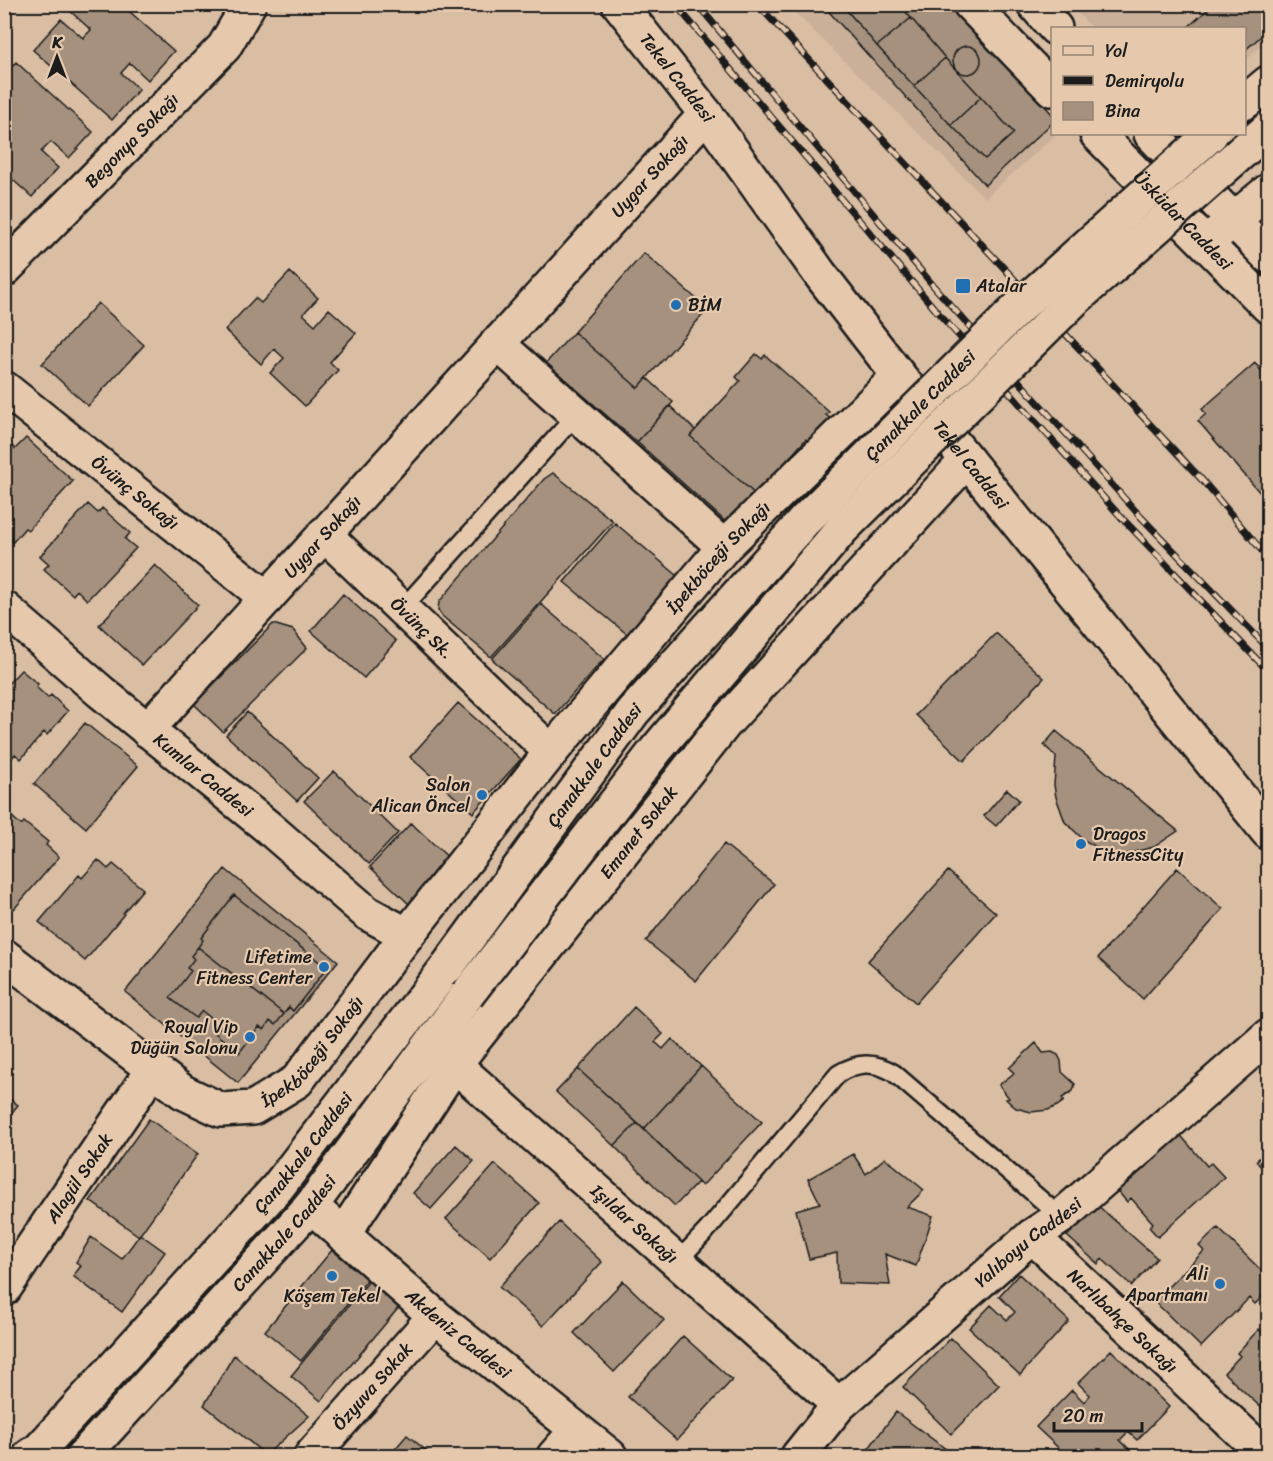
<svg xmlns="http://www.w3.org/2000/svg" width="1273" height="1461" font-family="Sriracha,sans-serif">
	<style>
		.built { fill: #cab099 }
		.green { fill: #baa48e; stroke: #6b6055; stroke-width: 1.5 }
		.building { fill: #a5917e; stroke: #1c1c1c; stroke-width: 1.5 }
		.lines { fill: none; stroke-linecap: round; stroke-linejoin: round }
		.service-casing { stroke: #1c1c1c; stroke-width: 21 }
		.minor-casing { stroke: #1c1c1c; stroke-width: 38 }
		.tertiary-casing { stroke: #1c1c1c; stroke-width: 38 }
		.secondary-casing { stroke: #1c1c1c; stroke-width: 38 }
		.primary-casing { stroke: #1c1c1c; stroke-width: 38 }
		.trunk-casing { stroke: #1c1c1c; stroke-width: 38 }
		.service { stroke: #e6c9ad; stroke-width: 16 }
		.minor { stroke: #e6c9ad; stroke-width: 33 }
		.tertiary { stroke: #e6c9ad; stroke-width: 33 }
		.secondary { stroke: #e6c9ad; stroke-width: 33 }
		.primary { stroke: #e6c9ad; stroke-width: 33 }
		.trunk { stroke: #e6c9ad; stroke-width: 33 }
		.rail-casing { stroke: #1c1c1c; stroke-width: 7 }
		.rail { stroke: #e6c9ad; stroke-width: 4.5; stroke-dasharray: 14; stroke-linecap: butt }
		.secondary-bridge-casing { stroke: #1c1c1c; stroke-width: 38; stroke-linecap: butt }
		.secondary-bridge { stroke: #e6c9ad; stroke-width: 33 }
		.poi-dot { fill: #1f6fb2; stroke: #e6c9ad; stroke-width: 2 }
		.labels { text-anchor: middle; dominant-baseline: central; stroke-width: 4.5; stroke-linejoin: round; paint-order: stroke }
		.street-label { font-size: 18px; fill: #1c1c1c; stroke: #e6c9ad }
		.poi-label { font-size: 18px; fill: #1c1c1c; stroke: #e6c9ad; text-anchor: end }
	</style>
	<rect width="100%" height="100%" fill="#dabea4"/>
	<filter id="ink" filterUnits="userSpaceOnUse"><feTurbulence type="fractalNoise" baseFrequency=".0167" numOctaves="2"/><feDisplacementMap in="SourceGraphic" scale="12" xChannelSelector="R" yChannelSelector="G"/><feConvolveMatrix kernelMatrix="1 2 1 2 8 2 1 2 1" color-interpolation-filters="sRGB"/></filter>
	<g filter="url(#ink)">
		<!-- built -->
		<path class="built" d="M787,5h174l91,105v24h5l-72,64z
			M1070,5h198v34l-23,22 -1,-33h-152z"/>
		<!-- green -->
		<path class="green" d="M268,1209l9,7 -213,240h-13z"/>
		<!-- building -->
		<path class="building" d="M76,4h45l53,47 -26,29 -18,-17 -9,10 18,16 -27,31 -79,-70 28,-31 22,19 8,-8 -21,-19z
			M822,4h132l98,110v9l-67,62z
			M847,4h52l12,14 -34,28 -33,-39z
			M1214,4h54v26l-24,21v-23h-57z
			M911,18l34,40 -31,28 -37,-40z
			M953 60a14 14 0 1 1 28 0a14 14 0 1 1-28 0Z
			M945,58l36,39 -30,28 -37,-39z
			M16,62l77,70 -24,26 -18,-16 -10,10 17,16 -26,29 -28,-25v-57l8,-9 -8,-7v-24z
			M981,97l33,36 -29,26 -34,-34z
			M644,253l64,56 -70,79 -64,-56z
			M290,272l28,26 -15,16 12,11 14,-16 27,24 -26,29 8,8 -33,36 -35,-33 14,-15 -10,-9 -13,15 -36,-34 30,-32 6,5z
			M98,303l46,42 -56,61 -46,-42z
			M574,332l64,56 9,-10 26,24 -36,40 -91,-79z
			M756,354l6,5 3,-4 64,57 -3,3 5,4 -21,24 -4,-4 -50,56 -66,-59 50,-55 -4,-4z
			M1255,363l13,16v123l-70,-81 8,-7 -4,-5z
			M670,406l25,24 -5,6 66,59 -29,28 -90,-81z
			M26,438l47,43 -45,49 -3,-2 -12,14 -9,-8v-80l8,-8 3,3z
			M553,473l60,48 -122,136 -49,-41 -4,-6 1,-8 105,-123z
			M88,504l10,9 4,-5 28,25 -5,6 11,9 -49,52 -10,-10 -4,5 -29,-26 5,-5 -9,-8z
			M615,523l63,53 -50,59 -64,-53z
			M155,565l43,40 -56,60 -43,-40z
			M343,594l53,47 -32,37 -53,-47z
			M541,604l63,55 -49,55 -63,-55z
			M273,624l20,6 14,18 -84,84 -29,-28z
			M996,633l48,45 -80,83 -48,-46z
			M21,670l17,14 -2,3 12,11 3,-3 17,16 -21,24 -3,-3 -23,27 -6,-5 -3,4 -8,-6v-64z
			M458,703l63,56 -48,54 -63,-56z
			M247,712l71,66 -21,23 -71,-66z
			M85,723l53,43 -52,62 -52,-44z
			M1056,731l122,100 -24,16 -28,7h-12l-11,-3 -19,-11 -19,-18 -9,-25 -2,-12 2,-28 -12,-12z
			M334,771l64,62 -29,31 -65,-63z
			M1007,789l12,11 -23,26 -12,-10z
			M10,815l11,10 3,-3 24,20 -2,3 13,12 -45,52 -10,-8v-80z
			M411,823l41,38 -42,44 -40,-38z
			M724,844l50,40 -78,97 -50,-40z
			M98,860l10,9 5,-5 30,25 -20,24 1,1 -39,47 -46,-39 40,-47 3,3z
			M1177,868l46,41 -80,90 -45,-41z
			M225,869l113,92 -100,122 -113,-91z
			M948,871l48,42 -80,90 -48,-42z
			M234,895l93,73 -34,43 -4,-4 -5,7 -86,-67 5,-7 -2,-2z
			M198,947l86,67 -9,11 -5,-4 -6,9 -5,-3 -20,26 -24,-20 6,-7 -19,-15 -6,7 -26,-20 21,-27 -4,-3 7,-9 -3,-3z
			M634,1007l29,27 -8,8 8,7 9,-10 29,27 -57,63 -66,-60z
			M1036,1043l7,10 9,-1 6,3 3,6 1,11 13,12 -2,7 -11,7 2,3 -7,5 -9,4 -17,2 -15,-4 -6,-5 -4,-4 3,-1 -10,-13 15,-12 -5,-5z
			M701,1066l61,56 -60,64 -58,-57z
			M578,1069l59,54 -23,23 -58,-54z
			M4,1095l14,10 -14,18z
			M149,1119l49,35 -59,82 -49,-35z
			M637,1123l61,59 -23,24 -61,-60z
			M1177,1131l30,35 4,-3 13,14 -66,60 -9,-10 4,-4 -22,-25 -4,4 -12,-14z
			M456,1145l18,16 -43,48 -18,-16z
			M1268,1149v26l-12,-14z
			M853,1154l13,20 19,-16 39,32 -17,17 26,9 -17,50 -31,-12 5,31 -52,-2 -1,-30 -28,6 -13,-49 24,-7 -12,-24z
			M495,1164l44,39 -49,55 -44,-39z
			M1096,1204l61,54 -25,28 -30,-27 -4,5 -31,-28z
			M559,1222l43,40 -59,64 -44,-39z
			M1218,1228l50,49v14l-13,13 -6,-6 -48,49 -47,-46 50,-50 -5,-5z
			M140,1234l25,18 -43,60 -49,-36 8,-10 -5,-4 15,-25 31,22z
			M332,1250l36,29 -67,82 -36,-30z
			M1019,1274l50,47 -49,54 -51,-47 22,-23 16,15 8,-8 -16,-16z
			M369,1281l31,25 -79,95 -30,-25z
			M623,1281l41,39 -50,52 -40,-39z
			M1259,1329l9,9v76l-44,-41 16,-17 -3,-3z
			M683,1336l49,44 -55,60 -49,-43z
			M951,1338l48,47 -48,49 -48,-47z
			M1111,1350l58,57 -32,33 -9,-8 -8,8 9,9 -8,7h-54l-31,-29 36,-37 12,12 6,-7 -12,-12z
			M234,1355l75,61 -43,39 -62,-50z
			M896,1412l51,38 -5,6h-79z
			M407,1435l26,21h-44z"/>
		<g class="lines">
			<defs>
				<path id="service" d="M402,609l175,-195
					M677,1262l31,-33 130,-155c19,-12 36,-13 56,-1l167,144"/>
				<g id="minor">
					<path d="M1206,243l62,-52"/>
					<path id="s1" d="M4,270l220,-223 25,-43"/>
					<path d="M497,343l227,204"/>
					<path id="s2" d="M4,388l263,210"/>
					<path id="s3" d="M324,534l227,218"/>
					<path id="s4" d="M147,730l559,-616"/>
					<path id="s5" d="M4,956l179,136 38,18 32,-2 44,-27 110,-146 144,-183 173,-205 175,-171"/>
					<path id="s6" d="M439,1051l400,354"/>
					<path id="s7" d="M311,1206l124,110 175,140"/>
					<path id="s8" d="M343,1235l111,-170 272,-343 241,-262"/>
					<path id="s9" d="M1032,1236l235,220"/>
					<path id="s10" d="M4,1289l149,-220"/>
					<path id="s11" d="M311,1456l124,-140"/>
					<path d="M554,1456l23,-26"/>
				</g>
				<g id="tertiary">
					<path id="s12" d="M619,4l87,110 114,160 79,102 369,456"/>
					<path id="s13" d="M4,608l97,84 168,136 98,85 40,22"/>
					<path id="s14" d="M798,1456l41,-51 193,-169 29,-19 207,-181"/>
				</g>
				<g id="secondary">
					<path d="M1244,103l24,-20"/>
					<path id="s15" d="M39,1450l238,-262 170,-221"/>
					<path id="s16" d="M83,1456l228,-250 156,-211"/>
				</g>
				<g id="primary">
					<path d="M970,4l82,85"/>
					<path d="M1034,4l21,24"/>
					<path id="s17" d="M1097,134l171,172"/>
					<path d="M1151,134l117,122"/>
				</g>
				<path id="trunk" d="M30,1456l9,-6"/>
			</defs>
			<!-- service casing -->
			<use href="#service" class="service-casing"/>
			<!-- minor casing -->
			<use href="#minor" class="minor-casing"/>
			<!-- tertiary casing -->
			<use href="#tertiary" class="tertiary-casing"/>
			<!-- secondary casing -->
			<use href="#secondary" class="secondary-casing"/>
			<!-- primary casing -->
			<use href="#primary" class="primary-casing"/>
			<!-- trunk casing -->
			<use href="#trunk" class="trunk-casing"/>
			<!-- service -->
			<use href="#service" class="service"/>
			<!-- minor -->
			<use href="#minor" class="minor"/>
			<!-- tertiary -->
			<use href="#tertiary" class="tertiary"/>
			<!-- secondary -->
			<use href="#secondary" class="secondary"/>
			<!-- primary -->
			<use href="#primary" class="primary"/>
			<!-- trunk -->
			<use href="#trunk" class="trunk"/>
			<defs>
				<path id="rail" d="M675,4l265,311 181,202 147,154
					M697,4l240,286 204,227 127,131
					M757,4l446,477 65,77"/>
			</defs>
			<!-- rail casing -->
			<use href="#rail" class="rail-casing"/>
			<!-- rail -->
			<use href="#rail" class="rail"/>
			<defs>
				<g id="secondary-bridge">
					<path id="s18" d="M447,967l186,-255 171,-191 214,-213 193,-174"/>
					<path d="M467,995l189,-245 186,-221 232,-229 194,-171"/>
				</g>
			</defs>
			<!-- secondary-bridge casing -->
			<use href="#secondary-bridge" class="secondary-bridge-casing"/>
			<!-- secondary-bridge -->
			<use href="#secondary-bridge" class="secondary-bridge"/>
		</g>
	</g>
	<!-- markers -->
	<g class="poi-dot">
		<rect x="955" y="278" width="16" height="16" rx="3"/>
		<circle cx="676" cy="305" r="6"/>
		<circle cx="482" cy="795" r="6"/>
		<circle cx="1081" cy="844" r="6"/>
		<circle cx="324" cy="967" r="6"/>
		<circle cx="250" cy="1037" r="6"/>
		<circle cx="332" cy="1276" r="6"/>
		<circle cx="1220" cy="1284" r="6"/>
	</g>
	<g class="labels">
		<!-- street labels -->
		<g class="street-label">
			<text stroke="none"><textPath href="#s12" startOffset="94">Tekel Caddesi</textPath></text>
			<text stroke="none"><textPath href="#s1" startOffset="182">Begonya Sokağı</textPath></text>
			<text stroke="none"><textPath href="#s4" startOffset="748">Uygar Sokağı</textPath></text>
			<text stroke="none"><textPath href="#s17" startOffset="122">Üsküdar Caddesi</textPath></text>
			<text stroke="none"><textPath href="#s18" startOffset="736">Çanakkale Caddesi</textPath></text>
			<text stroke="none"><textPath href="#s12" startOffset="580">Tekel Caddesi</textPath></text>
			<text stroke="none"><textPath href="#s2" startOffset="168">Övünç Sokağı</textPath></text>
			<text stroke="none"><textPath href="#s4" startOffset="261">Uygar Sokağı</textPath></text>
			<text stroke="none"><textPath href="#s5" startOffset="1023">İpekböceği Sokağı</textPath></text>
			<text stroke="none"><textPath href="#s3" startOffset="136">Övünç Sk.</textPath></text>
			<text stroke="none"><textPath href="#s18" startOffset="250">Çanakkale Caddesi</textPath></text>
			<text stroke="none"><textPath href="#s13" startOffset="260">Kumlar Caddesi</textPath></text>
			<text stroke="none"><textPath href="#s8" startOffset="500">Emanet Sokak</textPath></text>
			<text stroke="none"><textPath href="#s5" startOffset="382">İpekböceği Sokağı</textPath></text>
			<text stroke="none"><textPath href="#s15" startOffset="398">Çanakkale Caddesi</textPath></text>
			<text stroke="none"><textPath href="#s10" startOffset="134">Alagül Sokak</textPath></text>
			<text stroke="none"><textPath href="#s6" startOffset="261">Işıldar Sokağı</textPath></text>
			<text stroke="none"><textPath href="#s16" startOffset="300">Canakkale Caddesi</textPath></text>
			<text stroke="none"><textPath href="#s14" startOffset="315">Yalıboyu Caddesi</textPath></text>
			<text stroke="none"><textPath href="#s9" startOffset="124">Narlıbahçe Sokağı</textPath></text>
			<text stroke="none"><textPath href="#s7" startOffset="195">Akdeniz Caddesi</textPath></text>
			<text stroke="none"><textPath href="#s11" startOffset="93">Özyuva Sokak</textPath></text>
		</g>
		<!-- poi labels -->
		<g class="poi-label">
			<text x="976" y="286" text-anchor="start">Atalar</text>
			<text x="688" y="305" text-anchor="start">BİM</text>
			<text x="470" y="785">Salon<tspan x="470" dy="21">Alican Öncel</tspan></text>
			<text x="1093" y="834" text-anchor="start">Dragos<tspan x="1093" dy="21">FitnessCity</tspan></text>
			<text x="312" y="957">Lifetime<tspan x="312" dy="21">Fitness Center</tspan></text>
			<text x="238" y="1027">Royal Vip<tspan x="238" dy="21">Düğün Salonu</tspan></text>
			<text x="1208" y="1274">Ali<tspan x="1208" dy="21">Apartmanı</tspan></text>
			<text x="332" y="1296" text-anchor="middle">Köşem Tekel</text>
		</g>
	</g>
	<!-- margin -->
	<rect width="1273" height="1461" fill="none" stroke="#e6c9ad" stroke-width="24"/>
	<rect x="12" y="12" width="1249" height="1437" fill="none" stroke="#1c1c1c" stroke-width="2" filter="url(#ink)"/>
	<!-- legend -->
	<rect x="1051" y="27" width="195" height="108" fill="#e6c9ad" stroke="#958473" stroke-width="1.5"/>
	<rect x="1063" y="46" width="30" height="9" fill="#e6c9ad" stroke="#958473" stroke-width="1.5"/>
	<text x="1105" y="57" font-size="18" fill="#1c1c1c">Yol</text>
	<rect x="1063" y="76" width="30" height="9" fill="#1c1c1c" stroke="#958473" stroke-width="1.5"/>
	<text x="1105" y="87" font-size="18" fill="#1c1c1c">Demiryolu</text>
	<rect x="1063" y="102" width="30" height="18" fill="#a5917e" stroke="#958473" stroke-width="1.5"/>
	<text x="1105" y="117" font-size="18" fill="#1c1c1c">Bina</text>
	<!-- north arrow -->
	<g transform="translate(57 57)" stroke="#e6c9ad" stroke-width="4.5" paint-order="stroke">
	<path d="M0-4.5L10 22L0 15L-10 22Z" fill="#1c1c1c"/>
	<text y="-9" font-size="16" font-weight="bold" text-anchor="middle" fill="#1c1c1c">K</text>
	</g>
	<!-- scale -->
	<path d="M1054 1422v9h88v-9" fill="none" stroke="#1c1c1c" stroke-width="3"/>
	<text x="1063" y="1422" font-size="18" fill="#1c1c1c" stroke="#e6c9ad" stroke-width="4.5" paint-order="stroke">20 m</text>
</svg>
